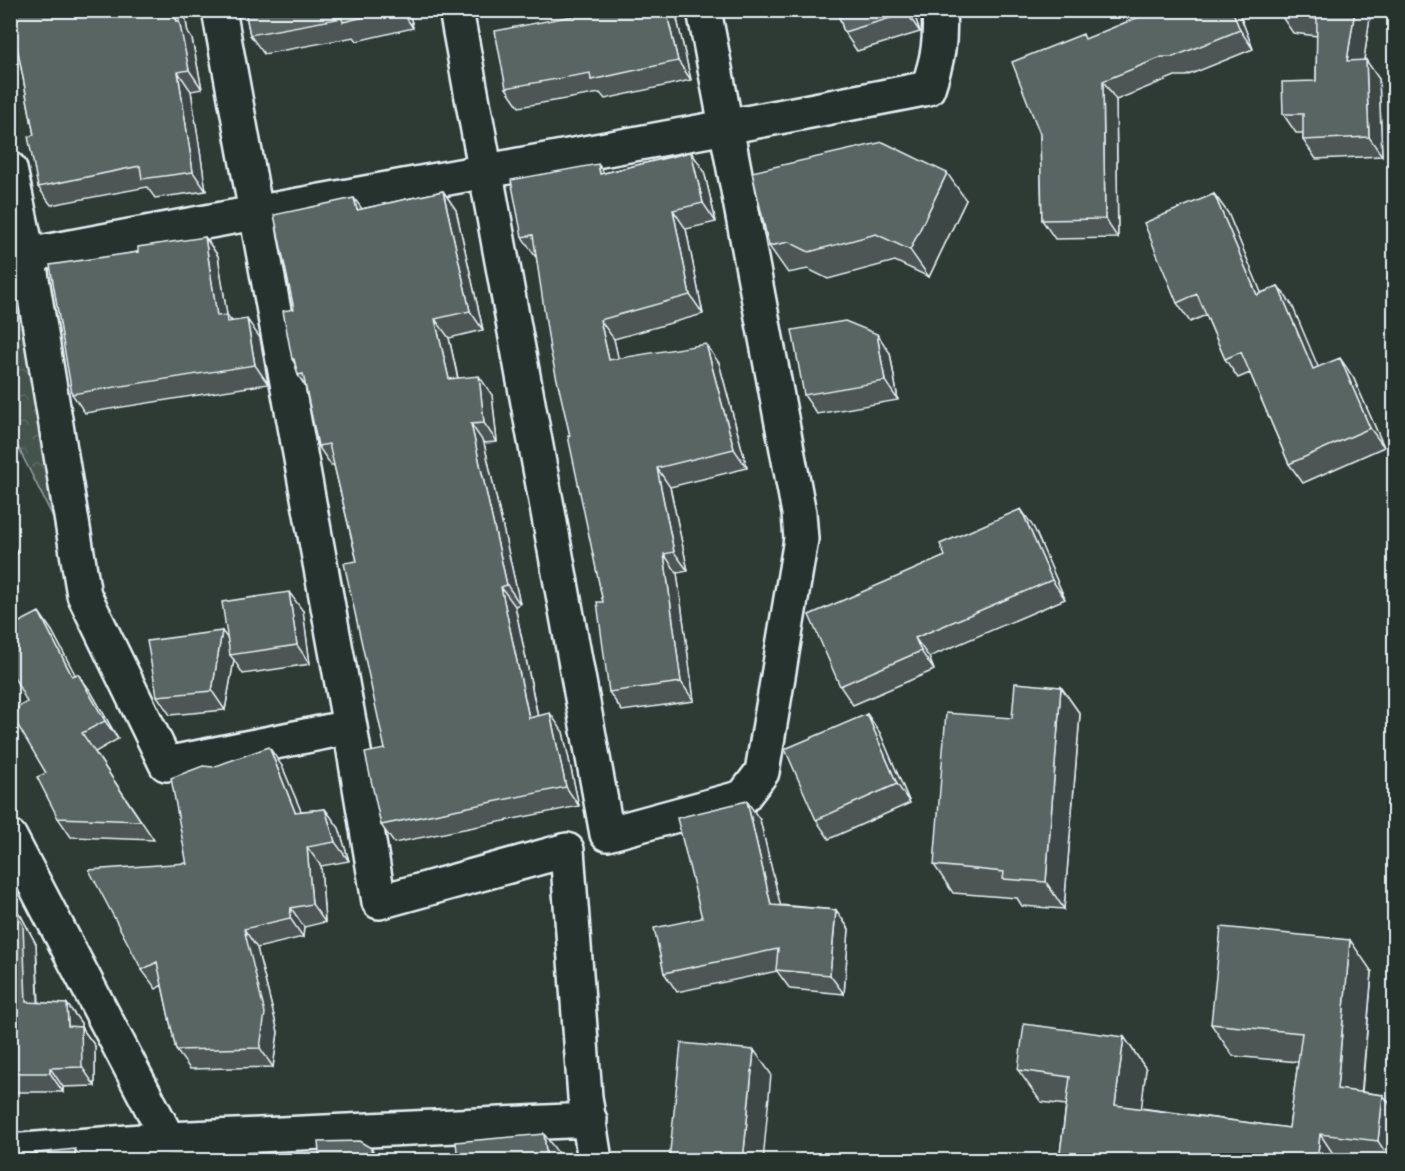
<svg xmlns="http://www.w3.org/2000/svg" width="1405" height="1171" font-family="Kalam,sans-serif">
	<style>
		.forest { fill: url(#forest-crowns); stroke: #96a2a3; stroke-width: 1.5 }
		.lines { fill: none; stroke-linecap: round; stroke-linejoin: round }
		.minor-casing { stroke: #e8f1f8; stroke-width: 38 }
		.minor { stroke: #26332d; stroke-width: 33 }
		.wall { fill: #4d5755; stroke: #e8f1f8; stroke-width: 1.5 }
		.shaded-wall { fill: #3e4745; stroke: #e8f1f8; stroke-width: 1.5 }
		.building { fill: #596563; stroke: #e8f1f8; stroke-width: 1.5 }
	</style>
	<defs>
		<pattern id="forest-crowns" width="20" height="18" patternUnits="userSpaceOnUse" patternTransform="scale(1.5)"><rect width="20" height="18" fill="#45524e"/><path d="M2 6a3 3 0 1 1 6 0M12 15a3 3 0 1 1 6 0" fill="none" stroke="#606b68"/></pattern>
	</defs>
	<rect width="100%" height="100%" fill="#2e3b35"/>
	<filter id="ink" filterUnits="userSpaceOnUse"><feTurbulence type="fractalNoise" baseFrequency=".0167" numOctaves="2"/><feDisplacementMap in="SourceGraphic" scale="12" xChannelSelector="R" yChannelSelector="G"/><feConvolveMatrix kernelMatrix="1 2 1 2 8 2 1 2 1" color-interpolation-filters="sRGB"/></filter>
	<g filter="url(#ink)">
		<!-- forest -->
		<path class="forest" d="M11,258l51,277 -51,-102z"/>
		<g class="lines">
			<defs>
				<path id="minor" d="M219,10l131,717 29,175 188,-52 18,247 10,63
					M456,10l151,824 136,-37 19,-25 39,-233 -2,-26 -95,-503
					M10,169l18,86 56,340 82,169 184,-37
					M28,255c299,-57 600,-107 900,-167 10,-30 13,-46 11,-78
					M10,837l158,302
					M10,1151l158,-12 422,-19"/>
			</defs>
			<!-- minor casing -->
			<use href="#minor" class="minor-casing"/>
			<!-- minor -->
			<use href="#minor" class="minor"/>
		</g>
		<!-- wall -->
		<path class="wall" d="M10,10h174l4,23 4,6 10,50 -11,2 15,100 -51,7 -8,-11 -96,18 -13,-18 -4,-52 -22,-114 -2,-3z
			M245,10h164l4,18 -56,13 -3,-4 -90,17 -14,-19z
			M837,10h76l7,22 -63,19 -13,-19z
			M1156,10h82l15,39 -67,27h-11l-59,24 2,138 -63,1 -13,-19 -2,-86 46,-95z
			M1371,10l-7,50 15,19 3,77 -66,3 -13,-19v-7h-7l-13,-19 33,-33 1,-45 -24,-3 -13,-19z
			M583,14l94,5 14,61 -86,19 -5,-6 -81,14 -13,-19z
			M691,152l13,19 12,51 -30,7 17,85 -89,25 4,20 101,4 28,105 -77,19 18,84 -11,2 17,128 -72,10 -13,-19 -6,-90 -33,-166 -34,-181 -1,1 -13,-19 82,-64z
			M443,191l13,19 27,120 -34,8 9,40 34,17 5,47 -13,1 36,161 -5,2 23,110 25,16 16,74 -185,37 -13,-18 4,-76 -28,-188 -23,-96h-3l-13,-19 -13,-60 -7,-11 -3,-11 -3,-5 2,-50 68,-100z
			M1214,194l14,19 33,80 17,-7 14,19 26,63 35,9 31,70 -81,36 -14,-19 -39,-91 -12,5 -13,-19 -19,-44 -16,7 -13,-19z
			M966,200l-37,77 -34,-16 -67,18 -20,-10 -20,4 -19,-27z
			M205,237l13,19 9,59 5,6 28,17 8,46 -183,29 -13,-19 66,-142z
			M890,353l8,47 -81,14 -13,-19z
			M1034,528l31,71 -136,58 5,13 -81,35 -13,-19z
			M10,539l8,14 -8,4z
			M303,611l7,53 -67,10 -9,-14 -9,50 -55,5 -13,-19z
			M52,631l23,44 3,-1 13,18 27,47 -23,13 59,88 -83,-3 -13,-19 -31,-116z
			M1061,687l19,27 -16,195 -42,-3 -5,-8 -64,-5 -19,-28 78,-147z
			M867,714l13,19 30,70 -81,36 -13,-19z
			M282,766l19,45 24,-2 14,19 10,33 -28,5 4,56 -21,5 -1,10 -46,11 21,84 -5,35 -83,2 -14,-19 -14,-65 -6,4 -14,-19 45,-106 26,-97z
			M760,820l20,85 56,5 13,19 -5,65 -54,-5 -13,-18 -100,21 -13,-19 38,-55z
			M10,902l11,14 15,28 3,59 28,1 14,19v4l14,19v40l-32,1v5h-53z
			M1372,972l-10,120 21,3 12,16v50h-336l7,-56 -25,-3 -23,-32 106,-33 22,32 -5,39 148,20 9,-66 -65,-6 -22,-32z"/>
		<!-- shaded-wall -->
		<path class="shaded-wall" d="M174,10h10l4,23 4,6 10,50 -13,-19z
			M401,10h8l4,18z
			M666,10h5l6,9 14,61 -13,-19z
			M906,10h7l7,22 -13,-19z
			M1232,10h6l15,39 -13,-19z
			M1355,10h16l-10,70 -14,-19z
			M1366,60l13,19 3,77 -13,-19z
			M178,72l13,19 15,100 -13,-19z
			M1103,81l13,19 2,138 -13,-19z
			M691,152l13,19 12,51 -13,-19z
			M598,164l13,19 -11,-9z
			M947,173l19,27 -37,77 -19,-27z
			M443,191l13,19 27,120 -13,-19z
			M1214,194l14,19 42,101 -13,-19z
			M354,198l14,19 -11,-7z
			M673,210l13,19 17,85 -13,-19z
			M205,237l13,19 9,59 13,19 -23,-18z
			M1278,286l14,19 35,83 -14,-19z
			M247,319l13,19 8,46 -13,-19z
			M435,319l14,19 13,60 -13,-19z
			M600,320l14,19 9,40 -14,-19z
			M877,334l13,19 8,47 -13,-19z
			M706,344l13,19 28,105 -13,-19z
			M1340,358l13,19 31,70 -14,-19z
			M479,376l13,19 5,47 -13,-19z
			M471,424l13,19 36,161 -13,-19z
			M657,468l13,19 18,84 -14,-19z
			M1021,509l13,19 31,71 -13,-19z
			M10,539l8,14 -8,-10z
			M664,554l13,19 17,128 -13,-19z
			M501,587l14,19 27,131 -13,-19z
			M289,592l14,19 7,53 -13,-19z
			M39,612l13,19 34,64 -14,-19z
			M222,631l14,19 -6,5 4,5 -9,50 -13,-19z
			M915,638l14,19 5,13 -13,-19z
			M78,674l13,18 27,47 -13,-18z
			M1061,687l19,27 -16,195 -18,-27z
			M550,713l13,19 16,74 -13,-19z
			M867,714l13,19 30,70 -13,-19z
			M269,747l13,19 27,64 -14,-18z
			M747,801l13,19 25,104 -14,-19z
			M325,809l14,19 10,33 -14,-19z
			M307,847l14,19 4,56 -13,-18z
			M10,902l11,14 15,28 3,77 -13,-19z
			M291,908l13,19 -1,10 -13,-19z
			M836,910l13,19 -5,65 -14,-19z
			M244,929l13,19 21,84 -5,35 -13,-19z
			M1350,940l22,32 -13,148 -22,-31z
			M67,1004l14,19v22v-18l14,19v40l-13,-19 -14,-41z
			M1124,1037l22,32 -8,68 -23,-32z
			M754,1050l17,24 -8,87h-20z
			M50,1068l13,19v5l-13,-19z
			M1383,1095l12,16v50h-4l-13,-20z
			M544,1134l14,19v8h-11z
			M1320,1134l18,27h-21z
			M371,1148l8,13h-7z
			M75,1149l8,12h-7z"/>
		<!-- building -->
		<path class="building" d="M10,10h164l2,11 3,-1 10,50 -11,2 15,100 -51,7 -2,-13 -102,21 -10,-51 6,-1z
			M245,10h148l-50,12 -1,-4 -92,17z
			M582,10h84l12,51 -87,19 -1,-7 -84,15 -11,-57 88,-17z
			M837,10h69l1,3 -63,19z
			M1156,10h76l8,20 -67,27h-11l-59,24 2,138 -63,1 -2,-86 -28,-72 71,-28 2,5z
			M1281,10h74l-8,51 19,-1 3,77 -66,3v-26h-20l-1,-32 34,-1 1,-62 -37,-5z
			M883,142l64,31 -37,77 -34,-16 -67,18 -20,-10 -20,4 -17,-74z
			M691,152l12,51 -30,7 17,85 -90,25 9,40 97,-16 28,105 -77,19 17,84 -10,2 17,128 -72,10 -12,-90h6l-35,-166h2l-20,-87 -17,-114 -11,2 -11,-57 87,-16 2,10z
			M443,191l27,120 -35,8 14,60 30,-3 5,47 -13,1 36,161 -6,2 28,131 21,-5 16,74 -185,38 -16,-72 20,-4 -41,-186 13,-2 -28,-117 -11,2 -15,-72 -5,1 -4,-16h-2l-9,-48 11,-2 -20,-94 80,-17 3,12z
			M1214,194l43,101 21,-9 35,83 27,-11 30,70 -81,36 -48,-112 -16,7 -28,-65 -20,9 -33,-80z
			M205,237l12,79 10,-1 1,7 19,-3 8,46 -183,29 -22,-129 88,-13v-5z
			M845,321l32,13 8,47 -81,14 -12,-65z
			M1021,509l31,71 -137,58 6,13 -81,35 -31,-71 136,-59 -5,-12z
			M289,592l8,53 -67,10 -8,-53z
			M39,612l33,64 6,-2 27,47 -23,12 59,88 -83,-3 -21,-41 9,-4 -36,-61 17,-10 -17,-33v-42z
			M222,631l-10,60 -55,5 -10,-55z
			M1015,683l46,4 -15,195 -43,-3 1,-7 -70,-7 12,-152 66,5z
			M867,714l30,70 -81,36 -31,-71z
			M269,747l26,65 30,-3 10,33 -28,5 5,57 -21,4 -1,10 -46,11 21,84 -5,35 -84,2 -19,-88 -15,8 -53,-100 97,-7 1,2 -16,-87 32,-12 10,1z
			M747,801l24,104 65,5 -6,65 -54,-5 2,-21 -114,24 -10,-45 48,-10 -25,-100z
			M10,903l13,22 3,77 41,2 1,22 13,1 1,40 -32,1v5h-40z
			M1221,927l129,13 -13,149 46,6 -5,46 -58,-7 -3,27h-258l11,-84 -52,-7 6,-46 100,13 -9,68 174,23 13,-95 -91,-9z
			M681,1043l73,7 -11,111h-74z
			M544,1134l3,27h-89l-2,-19z
			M359,1141l12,7 1,13h-52l-2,-19z
			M75,1149l1,12h-66v-5z"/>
	</g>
	<!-- margin -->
	<rect width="1405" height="1171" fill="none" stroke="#26332d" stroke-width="36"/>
	<rect x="18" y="18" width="1369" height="1135" fill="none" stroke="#e8f1f8" stroke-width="2" filter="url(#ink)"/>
</svg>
